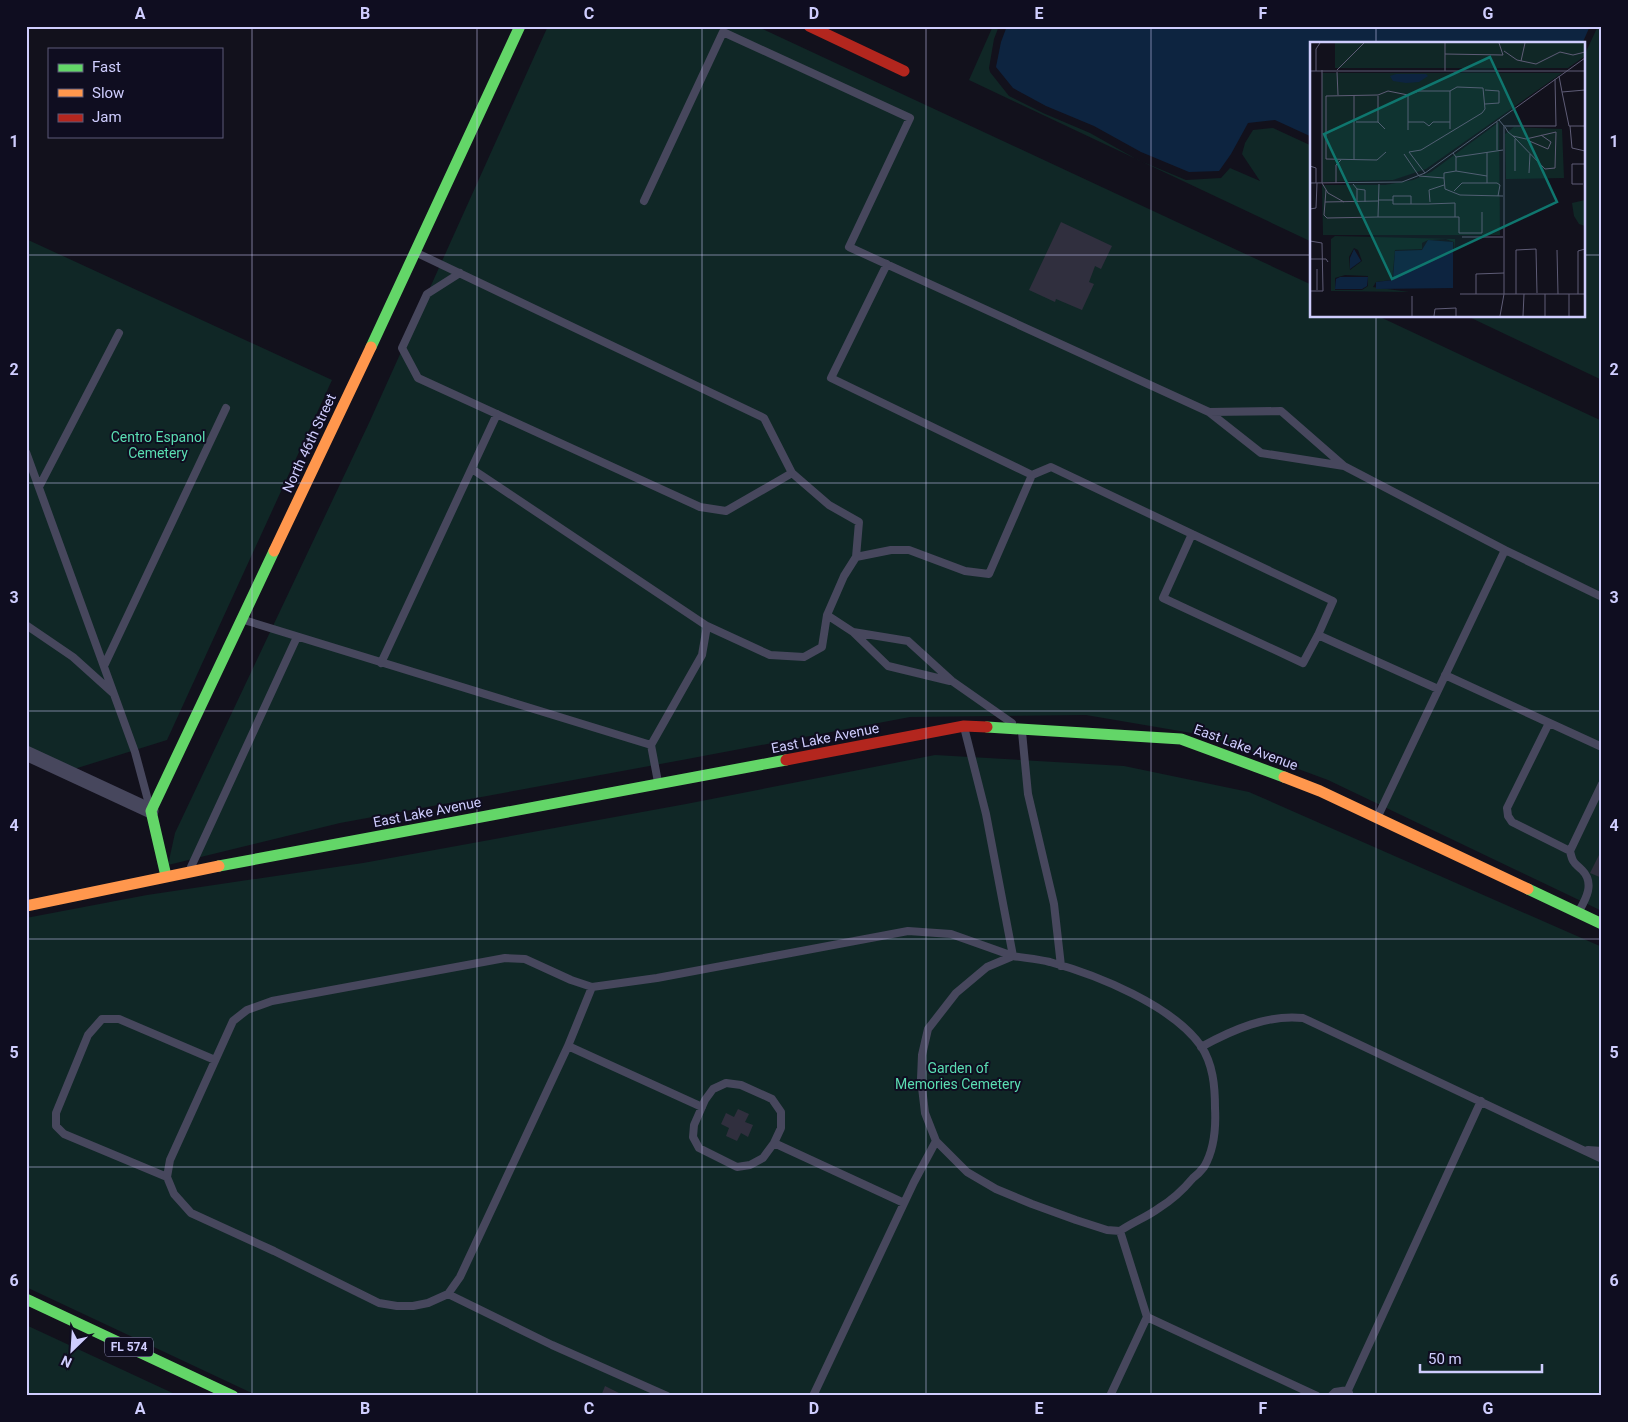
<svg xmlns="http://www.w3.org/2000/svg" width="1628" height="1422" font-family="Roboto,sans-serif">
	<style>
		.green { fill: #102726 }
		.water { fill: #0d2440 }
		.building { fill: #302f3e }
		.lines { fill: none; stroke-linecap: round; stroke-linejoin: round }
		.lane { stroke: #47475d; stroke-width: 8 }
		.street { stroke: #47475d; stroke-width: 15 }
		.fast { stroke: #63d668; stroke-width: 11 }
		.slow { stroke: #ff974d; stroke-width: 11 }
		.jam { stroke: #b3261e; stroke-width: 11 }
		.grid { fill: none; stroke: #cfcdfe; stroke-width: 1; stroke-opacity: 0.55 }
		.labels { text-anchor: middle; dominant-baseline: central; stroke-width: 4; stroke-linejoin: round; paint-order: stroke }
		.shield { fill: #0f0d20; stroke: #9593bb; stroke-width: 1 }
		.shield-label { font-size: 12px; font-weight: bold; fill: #cfcdfe }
		.park-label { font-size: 14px; fill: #5addb2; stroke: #0f0d20 }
		.street-label { font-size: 14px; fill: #cfcdfe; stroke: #0f0d20 }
		.inset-road { fill: none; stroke: #5e5c76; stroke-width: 1 }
		.view { fill: #0f766e; fill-opacity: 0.15; stroke: #0f766e; stroke-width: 2.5 }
		.inset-edge { fill: none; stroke: #cfcdfe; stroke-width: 2.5 }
		.neatline { fill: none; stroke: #cfcdfe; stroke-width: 2 }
		.grid-label { font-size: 16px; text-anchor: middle; font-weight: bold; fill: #cfcdfe }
	</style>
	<rect width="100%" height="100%" fill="#12111c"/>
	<!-- green -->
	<path class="green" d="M548,26h208l556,259v31h66l224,105v490l-274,-131 -119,-44 -123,-21 -176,2 -228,43 -342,63 -172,42 7,-32 194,-410z
		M993,26h6l-5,13 -5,29 1,4 19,24 34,17 47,20 48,27 48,20 35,-2 9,-10 30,13 -18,-27 3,-11 8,-13 20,-2 39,18v96l-343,-162z
		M1598,26h4v354l-135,-64h117v-260z
		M26,239l306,141 -165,360 -96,30 -45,-23z
		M935,755l189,11 125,26 353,155v449h-1344l-232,-109v-369l121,-23 216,-32 323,-59z
		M26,1325l153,71h-153z"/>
	<!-- water -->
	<path class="water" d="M1007,26h583l-8,18h-270v93l-37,-17 -27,3 -17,31 -12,17 -30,1 -48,-20 -47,-26 -48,-20 -33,-18 -17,-21 5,-25z"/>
	<!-- building -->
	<path class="building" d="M1061,222l51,24 -11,23 -6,-3 -6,16 5,2 -12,26 -26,-11 -1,3 -26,-12z
		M1602,849v29l-12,-5z
		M738,1109l11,5 -4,8 8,3 -5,12 -7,-4 -4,8 -11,-5 3,-8 -8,-4 5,-11 8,4z
		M605,1386l20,10h-24z"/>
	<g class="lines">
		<!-- lane -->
		<path class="lane" d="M644,201l79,-169 187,86 -61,129 360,165 52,41 83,13 161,84 -127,266
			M417,253l347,165 28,55 37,32 30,17 -3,35 -12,19 -17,39 26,17 55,9 44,40 60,42
			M887,264l-56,114 201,97 19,-8 282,134 -15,34 -15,28 -140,-65 29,-64
			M460,273l-33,21 -25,54 16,30 282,129 26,4 66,-38
			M1209,412l72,-1 63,55
			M26,452l109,300 14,52
			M472,469l235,157 -5,29 -51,90
			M39,487l80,-154
			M1505,550l97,47
			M856,557l35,-7h18l56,21 24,3 43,-99
			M244,620l407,125 7,37
			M26,625l47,32 40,36
			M707,626l63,29 34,2 18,-10 5,-32
			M853,632l35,34 62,15
			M1318,635l120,54
			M381,663l116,-249
			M104,666l122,-258
			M1445,675l157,72
			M1549,723l-42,85 1,8 4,6 58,29
			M1022,732l6,62 26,110 7,62
			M191,867l106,-230
			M1579,911c7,-12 16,-28 3,-41 -8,-8 -9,-6 -12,-19l32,-67
			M1013,956c12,2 25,3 37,6 47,13 122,43 151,84 12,18 14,40 14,62 1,19 -1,42 -11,59 -3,4 -7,8 -11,11 -10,12 -21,22 -34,30 -12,9 -26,14 -39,23l-13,-1 -31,-10 -44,-16 -36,-15 -29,-17 -31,-31 -11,-28 -4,-34 1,-24 6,-26 28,-36 31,-26z
			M592,987l-24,59 -108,231 -12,17 -20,9 -15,3h-16l-18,-3 -105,-52 -83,-38 -17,-19 -7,-17 3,-17 63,-139 14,-11 25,-9 233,-43 20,1 46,21 21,7 65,-9 251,-47 43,3 62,22 -27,-142 -22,-87
			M568,1046l134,61
			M1201,1047c31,-17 67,-33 102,-29l299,141
			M774,1143l-11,15 -13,7 -13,2 -38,-19 -6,-11 1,-12 11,-25 8,-11 13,-6 15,2 31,14 9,13v16l-7,15 130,60
			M1588,1150l14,1
			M167,1177l-103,-43 -8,-8v-13l32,-78 14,-16h17l96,41
			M1120,1231l27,86 170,79
			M448,1294l104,51 115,51
			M813,1396l101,-214 22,-41
			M1110,1396l37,-79
			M1331,1396l4,-4 13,-2
			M1350,1396l-2,-6 133,-289"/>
		<!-- street -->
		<path class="street" d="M26,753l125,58"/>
		<!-- fast -->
		<path class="fast" d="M371,347l149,-321
			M987,727l194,12 103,38
			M219,866l567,-106
			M166,876l-15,-65 123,-260
			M1528,889l74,35
			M26,1299l207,97"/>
		<!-- slow -->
		<path class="slow" d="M274,551l97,-204
			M1284,777l36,14 208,98
			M26,906l193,-40"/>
		<!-- jam -->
		<path class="jam" d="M809,26l95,45
			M786,760l178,-34 23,1"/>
	</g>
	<!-- grid -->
	<path class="grid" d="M252,26v1370M477,26v1370M702,26v1370M926,26v1370M1151,26v1370M1376,26v18M26,255h1286M1584,255h18M1376,316v1080M26,483h1576M26,711h1576M26,939h1576M26,1167h1576"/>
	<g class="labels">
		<!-- shield labels -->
		<rect class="shield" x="105" y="1337.5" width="48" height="19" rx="4"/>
		<g class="shield-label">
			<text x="129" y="1347">FL 574</text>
		</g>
		<!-- park labels -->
		<g class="park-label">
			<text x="158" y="437">Centro Espanol<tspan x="158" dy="16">Cemetery</tspan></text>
			<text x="958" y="1068">Garden of<tspan x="958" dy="16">Memories Cemetery</tspan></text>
		</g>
		<!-- street labels -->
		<g class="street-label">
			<text transform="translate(309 443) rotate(-65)">North 46th Street</text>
			<text transform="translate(825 738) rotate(-11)">East Lake Avenue</text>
			<text transform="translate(1246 747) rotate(20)">East Lake Avenue</text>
			<text transform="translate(427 812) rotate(-11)">East Lake Avenue</text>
		</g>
	</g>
	<!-- overview -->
	<g transform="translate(1310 42)">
		<rect width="275" height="275" fill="#12111c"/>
		<path d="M25,1h250v13l-17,12h-233zM12,31h240l-136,96 -33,11 -71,2zM189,80l1,113h-177l-1,-50h63l28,-5 18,-8zM204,85l48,2 2,49 -58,1 -1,-45zM275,158v26l-6,-2 -5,-8 -2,-13zM25,194l120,3v13l-1,-10 -8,-3 -18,1 -6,3v6l-27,1 -3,30 -16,2 -3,5 36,5 -78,-1v-52zM44,206l4,2 4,11 -12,9 -1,-13zM35,233l23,1v10l-6,4h-27v-12z" fill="#102726" fill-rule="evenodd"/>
		<path d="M86,32h30l2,2 -9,6 -13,1 -13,-2 -3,-5zM118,198l25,2v46l-77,1v-7l17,-2 2,-29 27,-1zM44,207l7,12 -11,8v-11zM30,235h28l-1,9 -5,3h-27l1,-10z" fill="#0d2440"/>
		<path class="inset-road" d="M194,9l13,9 19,4 24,-12 13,3 12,-3M135,12l58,1 -4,-12M211,19l4,-18M12,28v113l6,10 16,9M27,28l27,-27M0,29h275M6,29v-22l4,-6M135,29v-28M27,30l1,23M249,34l3,16 23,-2M175,48l14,1v12l-14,1M252,50l7,34h16M44,53v65M68,54v26M189,78l5,6v168l-4,22M46,80h22l7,7M98,80h16l5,4 4,-4h17M187,80v28M194,84h52l-1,-47M260,84l2,22 13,3M195,85l3,5 5,4 32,33 10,-1 1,-36 -30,7 -13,-3M98,88v-35M217,98l21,9 3,-7 -10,-7M76,110l-9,8 -51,-1v-63l52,-1 10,-4 20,4 11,-4h31M143,111l3,4 47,-7M94,112l15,22 25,2 1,11 15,6 43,1M146,115v14l31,5M0,124l6,2v15M205,129v-32M115,131l-16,-21 12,-2 61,-37 3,-4 -2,-21 -26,-1 -7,4v38M219,131l1,-19M134,136v-5l12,-2M0,141l92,-1 23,-9 160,-115M26,141v-18l5,-5M177,141v-31M43,142l4,5v13M69,142l-1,33h81v16h23v-21M273,142h-11v-20h13M47,147l8,1v12M16,148l-2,25 3,3 51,-1M144,149l8,-8h35l3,2 -2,11M68,158h15M15,160l53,-1M120,160l-1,-12 15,-5M101,162v-8h-18v8h35l27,-1v14M0,167l6,-1 1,-25M152,195h41M0,199l12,2 1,48h-13M247,208l1,44M0,217h16l2,3M7,248v-21M150,252h125M166,252v-20l28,-1M206,252v-44l20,-1 1,44M235,252v22M259,252v22M268,252v-43l7,-2M102,254v20M124,274l1,-7 21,-1v8M213,274l1,-22"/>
		<path class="view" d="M180,15l67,145 -165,77 -68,-145z"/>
		<rect width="275" height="275" class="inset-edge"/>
	</g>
	<!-- border -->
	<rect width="1628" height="1422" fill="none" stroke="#0f0d20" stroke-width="55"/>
	<!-- legend -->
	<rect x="48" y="48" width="175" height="90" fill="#0f0d20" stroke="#5c5a79"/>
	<rect x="58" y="64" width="25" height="8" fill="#63d668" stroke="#5c5a79"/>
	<text x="92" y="72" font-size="15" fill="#cfcdfe">Fast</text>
	<rect x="58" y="89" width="25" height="8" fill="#ff974d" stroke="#5c5a79"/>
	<text x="92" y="98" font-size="15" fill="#cfcdfe">Slow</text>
	<rect x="58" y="114" width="25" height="8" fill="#b3261e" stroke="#5c5a79"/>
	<text x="92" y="122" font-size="15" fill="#cfcdfe">Jam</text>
	<!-- north arrow -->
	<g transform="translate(72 1350) rotate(205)" stroke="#0f0d20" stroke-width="4" paint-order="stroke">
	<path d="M0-4L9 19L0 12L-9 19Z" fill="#cfcdfe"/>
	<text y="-8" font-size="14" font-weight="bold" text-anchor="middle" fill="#cfcdfe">N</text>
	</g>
	<!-- scale -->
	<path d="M1420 1364v8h122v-8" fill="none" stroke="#cfcdfe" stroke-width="2.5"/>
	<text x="1428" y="1364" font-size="15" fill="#cfcdfe" stroke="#0f0d20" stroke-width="4" paint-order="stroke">50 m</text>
	<rect x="28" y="28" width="1572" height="1366" class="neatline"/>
	<g class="grid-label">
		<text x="140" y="19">A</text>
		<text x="365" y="19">B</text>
		<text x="589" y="19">C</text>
		<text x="814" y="19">D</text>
		<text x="1039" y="19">E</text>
		<text x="1263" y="19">F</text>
		<text x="1488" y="19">G</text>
		<text x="14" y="147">1</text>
		<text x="1614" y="147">1</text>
		<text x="14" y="375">2</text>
		<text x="1614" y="375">2</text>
		<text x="14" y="603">3</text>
		<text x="1614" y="603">3</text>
		<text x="14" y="831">4</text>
		<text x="1614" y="831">4</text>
		<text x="14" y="1058">5</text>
		<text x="1614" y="1058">5</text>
		<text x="14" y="1286">6</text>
		<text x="1614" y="1286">6</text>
		<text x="140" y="1414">A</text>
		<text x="365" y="1414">B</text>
		<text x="589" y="1414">C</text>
		<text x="814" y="1414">D</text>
		<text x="1039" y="1414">E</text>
		<text x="1263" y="1414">F</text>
		<text x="1488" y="1414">G</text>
	</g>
</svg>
